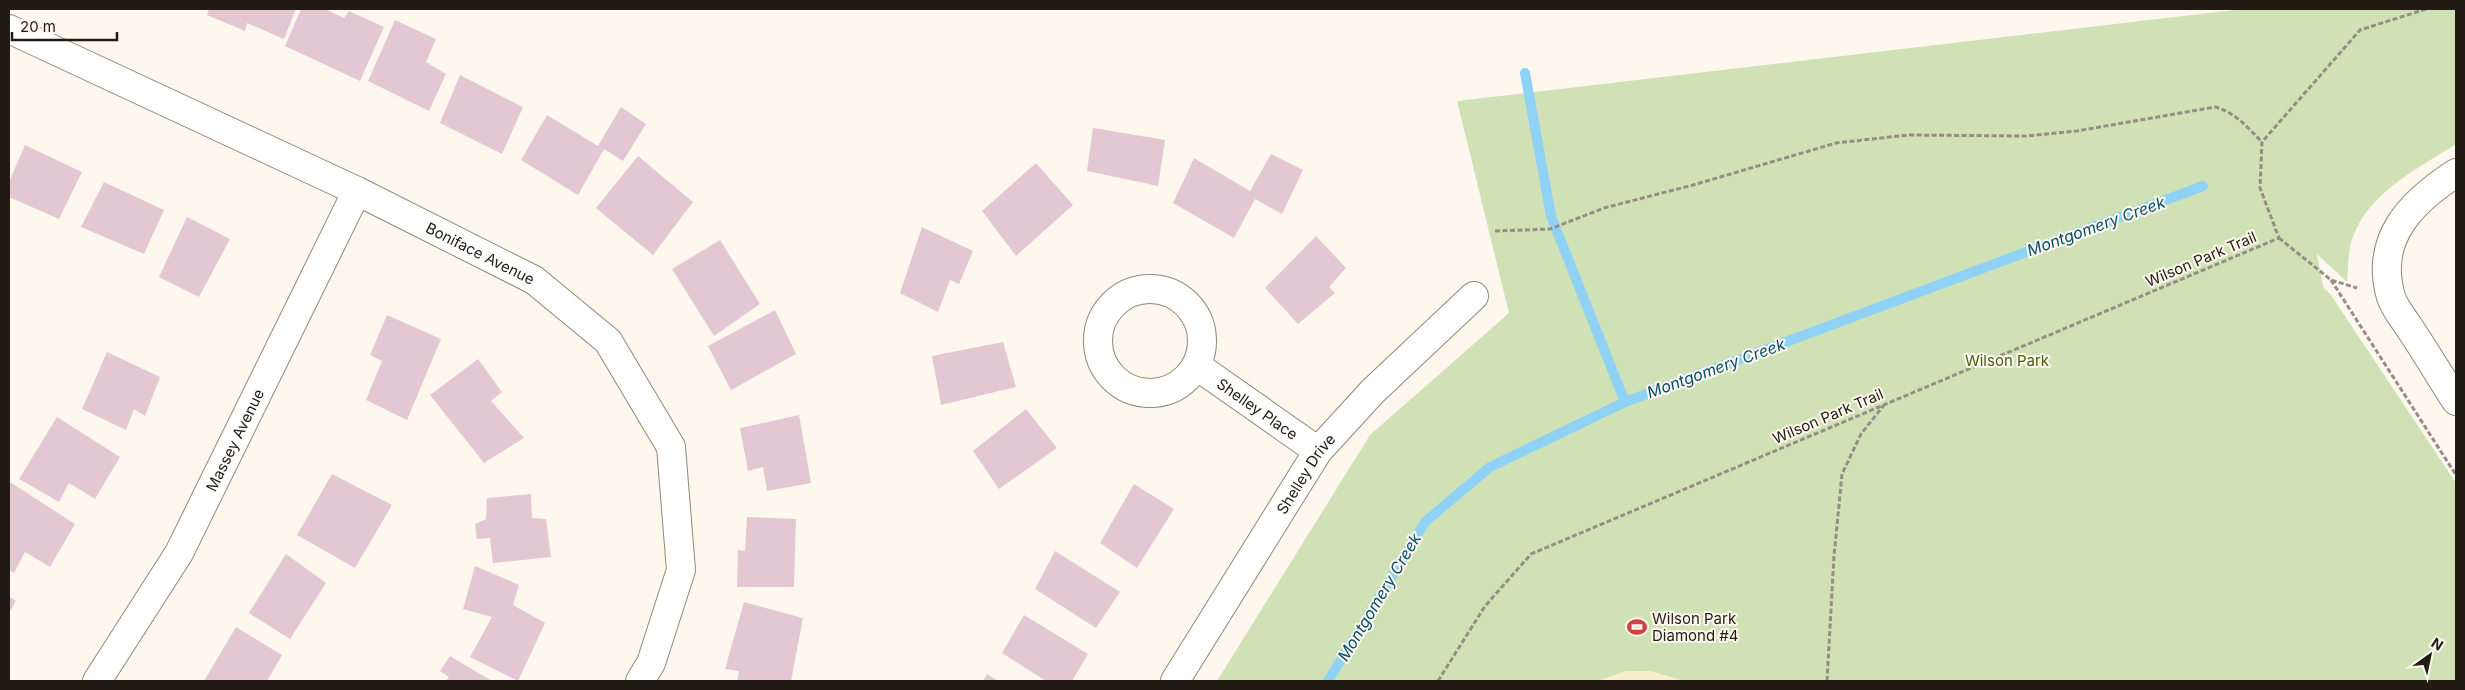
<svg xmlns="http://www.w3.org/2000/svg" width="2465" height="690" font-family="Inter,sans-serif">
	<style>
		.green { fill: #d0e2b5 }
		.sand { fill: #f8eec9 }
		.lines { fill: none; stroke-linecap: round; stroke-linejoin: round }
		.stream { stroke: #90d2f6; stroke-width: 10 }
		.building { fill: #e3c8d3 }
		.minor-casing { stroke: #968773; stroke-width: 30 }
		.path { stroke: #948e85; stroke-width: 3; stroke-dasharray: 5 2.5; stroke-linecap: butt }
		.minor { stroke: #fff; stroke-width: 28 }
		.labels { text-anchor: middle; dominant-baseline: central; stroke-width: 4; stroke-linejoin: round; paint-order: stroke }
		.street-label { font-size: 15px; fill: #211b13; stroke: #fdf7ee }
		.park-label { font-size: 15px; fill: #475f0e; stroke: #fdf7ee }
		.poi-label { font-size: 15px; fill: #211b13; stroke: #fdf7ee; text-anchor: start }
		.water-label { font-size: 16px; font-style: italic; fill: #034d6b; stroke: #fdf7ee }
	</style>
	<rect width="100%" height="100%" fill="#fdf7ee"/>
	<!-- green -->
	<path class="green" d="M2243,9h213v135c-40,26 -95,52 -106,104 -2,11 -2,23 -3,34l-30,-28 6,33 8,8 125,188v198h-1239l153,-246 139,-122 -52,-212z"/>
	<!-- sand -->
	<path class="sand" d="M1626,671h24l35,10h-88z"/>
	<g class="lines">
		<!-- stream -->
		<path class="stream" d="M1525,73l26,143 74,186
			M1328,681l97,-159 65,-55 135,-65 578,-216"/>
	</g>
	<!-- building -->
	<path class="building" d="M209,9h87l-12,30 -37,-16 -2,8 -38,-16z
		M301,9h24l19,9 5,-7 35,16 -24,54 -75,-35z
		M395,20l41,19 -10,23 20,12 -17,37 -61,-30z
		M460,75l63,32 -21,47 -62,-31z
		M621,107l25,17 -23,37 -19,-12 -26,46 -57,-35 26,-45 51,31z
		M1093,128l72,12 -7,46 -71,-15z
		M25,145l57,27 -23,47 -50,-22v-15z
		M1271,154l32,16 -21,44 -27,-15 -21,39 -61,-35 21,-45 56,33z
		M638,156l55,46 -40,53 -57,-47z
		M1036,163l37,42 -57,51 -34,-45z
		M104,182l60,28 -20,44 -63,-27z
		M187,217l43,22 -31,58 -40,-20z
		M922,227l51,24 -14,33 -9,-4 -12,32 -38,-19z
		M1316,236l30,32 -17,19 6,6 -37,31 -33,-36z
		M720,240l40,64 -46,32 -42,-67z
		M775,310l21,44 -65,36 -23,-44z
		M387,315l54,24 -34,81 -41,-20 16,-39 -12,-6z
		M1003,342l13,45 -75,18 -9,-49z
		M107,352l53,25 -15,39 -11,-7 -8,21 -44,-21z
		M478,359l24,33 -11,9 33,37 -40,25 -54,-68z
		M1026,409l31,39 -58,41 -26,-38z
		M799,415l12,68 -44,8 -4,-24 -15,4 -8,-43z
		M57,417l63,40 -25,42 -26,-16 -10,19 -40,-23z
		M332,474l60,31 -37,63 -58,-33z
		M10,482l65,42 -25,43 -25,-15 -11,21 -5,-3z
		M1134,484l40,25 -37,59 -37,-25z
		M531,494l1,24 14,1 5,38 -58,6 -3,-25 -13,1 -2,-15 11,-5 1,-21z
		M747,517l49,2 -2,68h-57l1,-37 7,1z
		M1055,551l65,41 -24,36 -61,-39z
		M286,554l40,29 -36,56 -41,-26z
		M475,566l44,19 -6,20 32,18 -27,58 -48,-24 22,-40 -29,-8z
		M9,596l7,5 -7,12z
		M744,602l59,16 -12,63h-54l2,-10 -14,-2z
		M1024,615l64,39 -16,27h-26l-44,-28z
		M236,627l46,28 -15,26h-63z
		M450,656l42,25h-46l3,-4 -9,-6z
		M987,674l11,7h-15z"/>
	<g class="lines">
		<defs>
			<g id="minor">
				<path id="s1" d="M9,29l348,162 177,89 74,61 63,106 10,123 -30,93 -11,18"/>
				<path d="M2456,173c-45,29 -82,66 -65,124 3,10 12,21 18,30 16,24 31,49 47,74"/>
				<circle cx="1150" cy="341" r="52"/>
				<path id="s2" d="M1197,366l121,85"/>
				<path id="s3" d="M97,681l82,-128 178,-362"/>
				<path id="s4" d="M1175,681l143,-230 55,-60 101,-95"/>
			</g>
		</defs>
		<!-- minor casing -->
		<use href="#minor" class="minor-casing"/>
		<!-- path -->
		<path class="path" d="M1495,231l55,-2 54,-21 89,-23 143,-42 72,-8 118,1 51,-5 138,-24c20,5 33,21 47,35
			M2279,238l52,42 26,8
			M2331,280l125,195
			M1438,681l47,-75 46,-52 748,-316 -19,-50 2,-46 98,-112 66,-21
			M1827,681l7,-125 8,-82 19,-40 23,-29"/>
		<!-- minor -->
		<use href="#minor" class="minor"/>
	</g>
	<!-- icons -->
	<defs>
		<symbol id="stadium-bare" viewBox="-9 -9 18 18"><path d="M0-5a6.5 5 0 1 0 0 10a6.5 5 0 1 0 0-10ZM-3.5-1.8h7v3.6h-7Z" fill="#d04142" stroke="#fdf7ee" stroke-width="2.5" paint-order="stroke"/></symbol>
	</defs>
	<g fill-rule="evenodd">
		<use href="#stadium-bare" x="1623" y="613" width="28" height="28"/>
	</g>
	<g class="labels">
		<!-- street labels -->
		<g class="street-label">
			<text stroke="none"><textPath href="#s1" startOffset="522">Boniface Avenue</textPath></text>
			<text transform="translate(2201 259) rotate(-23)">Wilson Park Trail</text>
			<text stroke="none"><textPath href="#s2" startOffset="74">Shelley Place</textPath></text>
			<text transform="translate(1828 416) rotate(-23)">Wilson Park Trail</text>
			<text stroke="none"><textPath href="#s3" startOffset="278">Massey Avenue</textPath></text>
			<text stroke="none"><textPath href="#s4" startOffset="245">Shelley Drive</textPath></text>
		</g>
		<!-- park labels -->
		<g class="park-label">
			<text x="2007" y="360">Wilson Park</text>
		</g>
		<!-- poi labels -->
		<g class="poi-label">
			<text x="1652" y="618">Wilson Park<tspan x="1652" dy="17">Diamond #4</tspan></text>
		</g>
		<!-- water labels -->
		<g class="water-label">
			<text transform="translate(2096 226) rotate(-20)">Montgomery Creek</text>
			<text transform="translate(1716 368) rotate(-20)">Montgomery Creek</text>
			<text transform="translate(1379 597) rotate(-59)">Montgomery Creek</text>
		</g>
	</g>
	<!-- border -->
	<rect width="2465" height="690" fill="none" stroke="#211b13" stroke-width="20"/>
	<!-- north arrow -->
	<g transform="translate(2430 655) rotate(33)" stroke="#fdf7ee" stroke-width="4" paint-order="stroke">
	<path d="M0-4L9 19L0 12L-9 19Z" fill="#211b13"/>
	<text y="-8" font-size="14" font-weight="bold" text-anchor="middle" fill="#211b13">N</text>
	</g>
	<!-- scale -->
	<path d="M12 32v8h105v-8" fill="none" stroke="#211b13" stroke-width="2.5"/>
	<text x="20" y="32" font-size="15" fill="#211b13" stroke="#fdf7ee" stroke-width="4" paint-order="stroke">20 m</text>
</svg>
